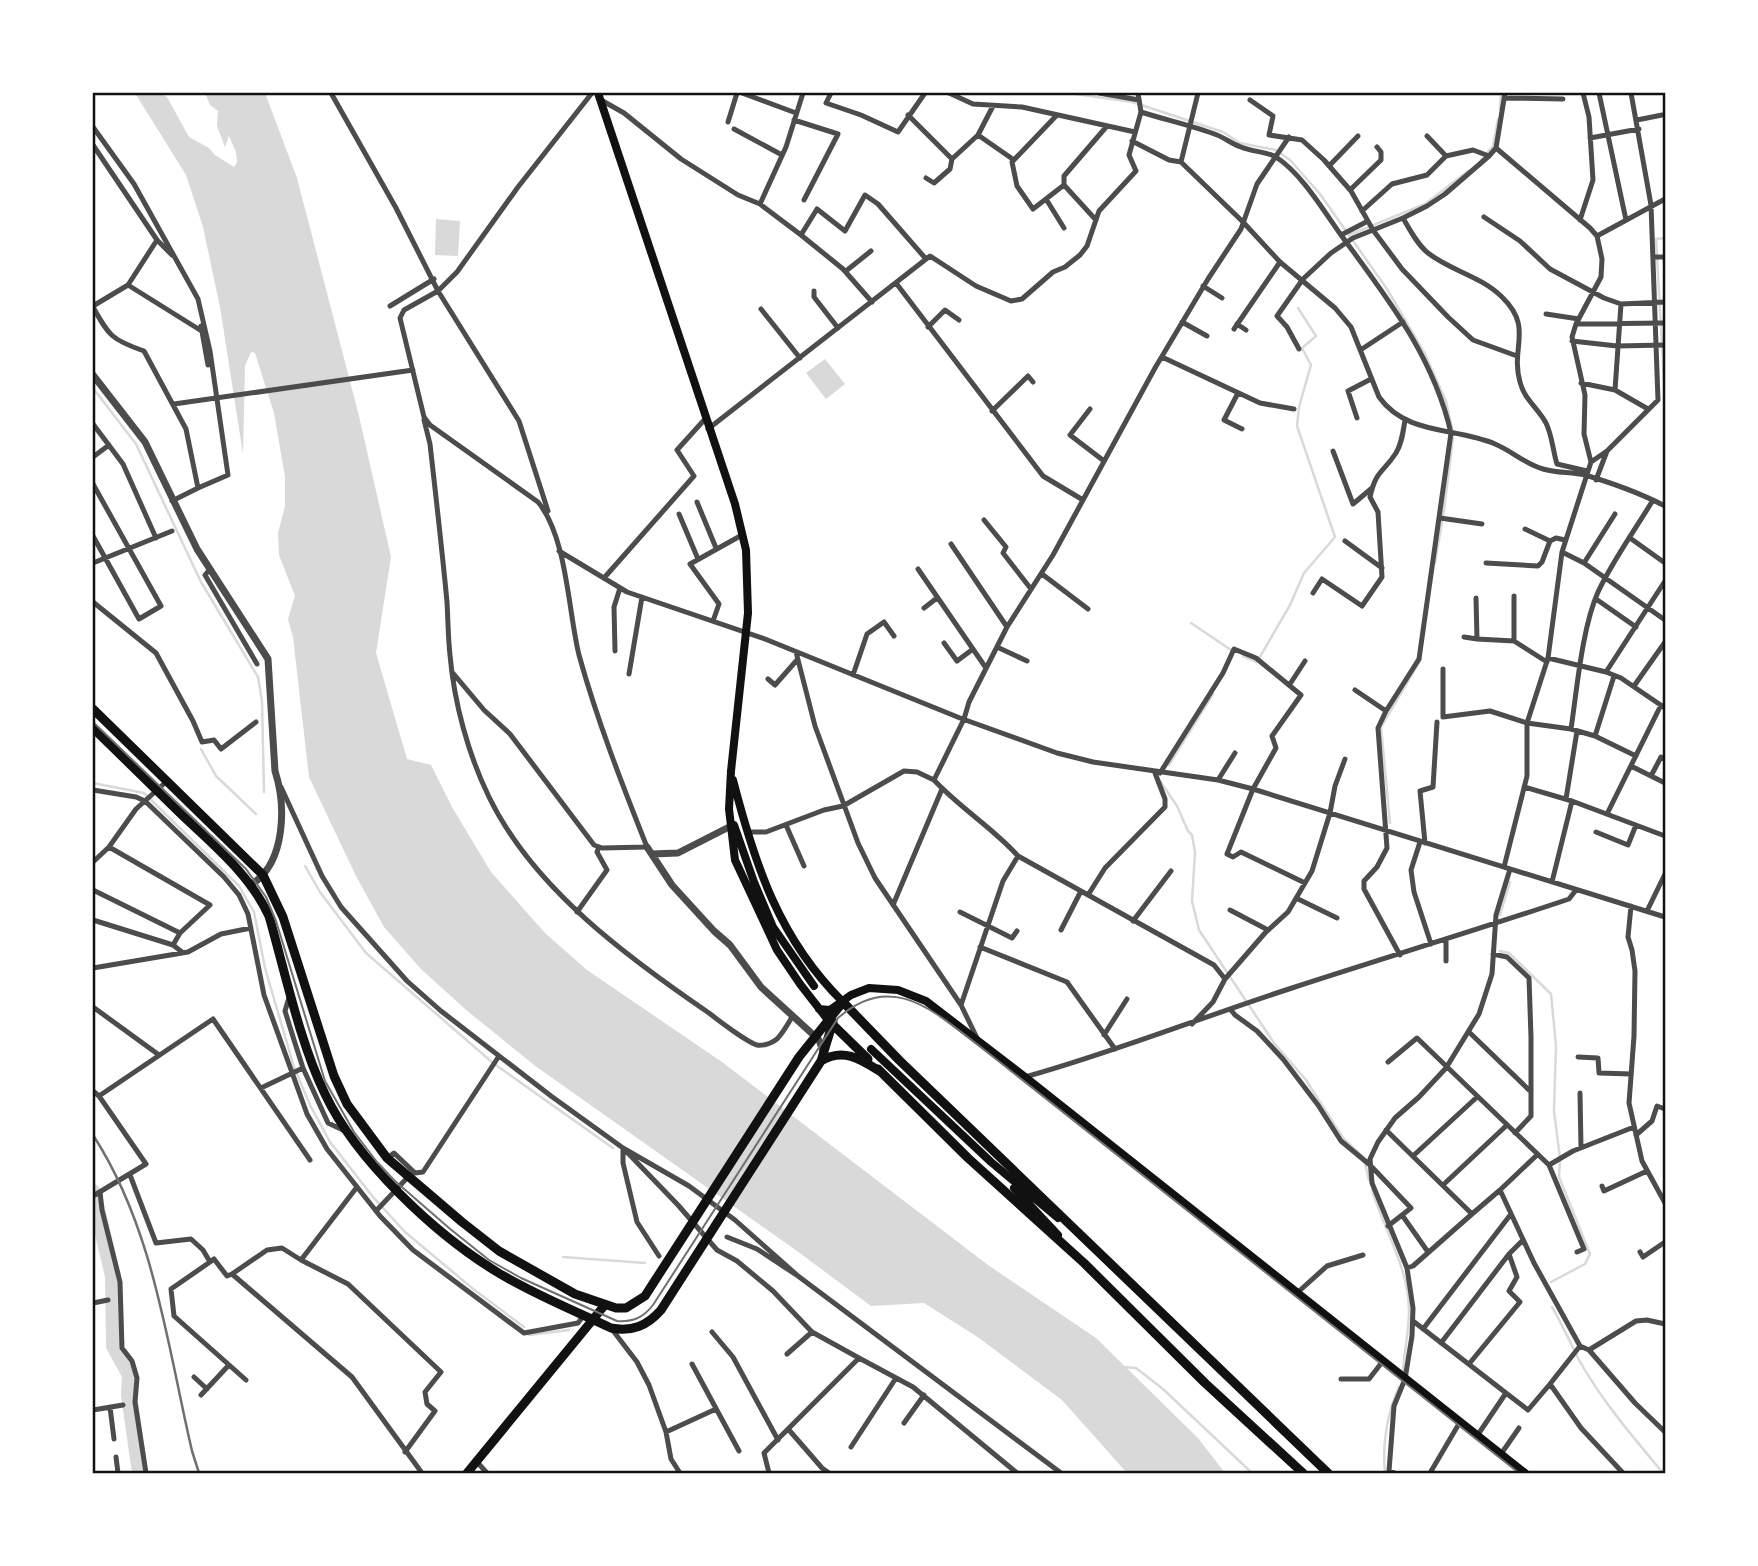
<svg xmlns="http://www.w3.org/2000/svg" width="1758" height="1566" font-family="Roboto,sans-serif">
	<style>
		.water { fill: #d9d9d9 }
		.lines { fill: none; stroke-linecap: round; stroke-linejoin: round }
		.stream { stroke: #d9d9d9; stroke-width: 2.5 }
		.river { stroke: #d9d9d9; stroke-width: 16 }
		.minor { stroke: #4c4c4c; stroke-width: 5 }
		.tertiary { stroke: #4c4c4c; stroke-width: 7 }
		.secondary { stroke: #111; stroke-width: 8 }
		.primary { stroke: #111; stroke-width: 9 }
		.trunk { stroke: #111; stroke-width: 9 }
		.tram { stroke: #707070; stroke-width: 2 }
		.rail { stroke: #707070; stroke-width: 2.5 }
		.neatline { fill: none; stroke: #111; stroke-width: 2.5 }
	</style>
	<rect width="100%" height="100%" fill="#fff"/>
	<!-- water -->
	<path class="water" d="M135,93h25l7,4 22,40 20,11 6,7 19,12 3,-5 -1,-10 -7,-16 -4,11 -8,-21 1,-15 -8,-6 -5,-12h60l32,85 62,238 32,141 -15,96 31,106 24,6 21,42 39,65 54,61 42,37 135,92 266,203 108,73 102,100 27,35h-98l-65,-73 -83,-62 -55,-35 -53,3 -74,-55 -263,-186 -69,-56 -44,-40 -37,-42 -28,-51 -47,-99 -16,-140 -5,-18 7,-23 -16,-41 -1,-22 7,-27v-29l-11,-64 -19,-60 -4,-1 -6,14 -2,88 -23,-147 -17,-80 -17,-52z
		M436,219l24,2 -2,35 -23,-1z
		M825,359l20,25 -19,15 -20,-26z"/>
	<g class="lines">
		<!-- stream -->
		<path class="stream" d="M1069,93l63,9 91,30 17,11 36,7 14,10 30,34 67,95 38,65 21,47 6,27
			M1500,109l1,-16
			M1481,160l12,-14 5,-27
			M1349,235l76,-31 43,-33
			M1665,238l-9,1 9,161
			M93,388l43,56 65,138 57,95 4,24 2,91
			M1435,563l9,-53 9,-72
			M1191,623l40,27
			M1243,656l14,6 33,-57 14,-32 31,-36 -38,-111 2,-19 12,-42 -9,-17 14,-12 -18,-28
			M201,749l15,27 40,38
			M1169,765l44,-71
			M1160,781l17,25 11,25 4,4 3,17 -3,49 7,29 75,113 32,37 37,58 20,19
			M93,783l51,10 95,93 15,26 11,56 29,99 16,38 20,37 43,55 32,35 67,56 52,39
			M1390,823l-9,-96 40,-68
			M305,866l15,26 46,61 127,110 120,85
			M1500,915l10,-33
			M1500,951l9,2 42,41 5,52 -2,65 6,47 -1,19 31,77 -5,10 -34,18
			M1365,1163l4,17
			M1372,1190c12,40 37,78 37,121 0,20 -5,41 -6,61
			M563,1257l82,6
			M1552,1307c10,17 18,35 27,53 23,41 54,77 84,113
			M529,1335l40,-5
			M1124,1367l12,1 27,21 89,84
			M1385,1473c-3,-28 2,-60 14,-86"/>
		<!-- river -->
		<path class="river" d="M93,1192l20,84 1,70 16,29 -1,20 11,78"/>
		<!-- minor -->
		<path class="minor" d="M331,93l65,115 42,83 81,130 29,90
			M742,93l54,20
			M831,93l-5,10 35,12 37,17 27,-39
			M949,93l24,11 49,3 113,25
			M1099,93l40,7
			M1599,93l27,127
			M1504,98l59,1
			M601,100l23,13 57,46 57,36 22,9 41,31
			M1250,100l23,16 -4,19 33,5 22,20 27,31 22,39 29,39 46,48 25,23 44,16
			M1141,112c25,8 52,14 76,23 8,3 15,9 24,12 11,5 25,4 35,10 26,17 47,53 65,78 46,63 92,120 110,198l-32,226 -33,52 -8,17 9,120 -10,19 -13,14v8l36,66
			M908,115l44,44 26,-24 15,-29
			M1057,115l-45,47 5,24 16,23 31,-24v-9l43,-50
			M794,120l44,14 -34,66
			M1637,120l25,-5
			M728,122l9,-29
			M93,127l41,57 64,115 12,52 18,124 -30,13
			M734,129l48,26
			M978,135l36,25
			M1427,136l19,20
			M1590,138l49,-9
			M1132,141l37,19 12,2 62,60 37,40 55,46 16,19 28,70c28,39 77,30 116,47 17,7 30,20 48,25 13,4 28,3 42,6 27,8 55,18 80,31
			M93,145l64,95
			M1496,148l94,80 7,8 5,23 -1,18 -25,47 -4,13 13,58 -1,39 7,28 -29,90 -14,106 -21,65v53l-23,91
			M1181,162l17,-69
			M1329,166l29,-30
			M926,178l8,5 16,-14 2,-10
			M1064,185l32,35
			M1350,190l31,-30v-8l-4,-5
			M1046,199l18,29
			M760,204l26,-57 17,-54
			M1362,211l30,-27 35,-9 19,-19 27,-6 16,6
			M1484,217l36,24 30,28 54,29 17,6 44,-2
			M1403,218c7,12 14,26 25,35 23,18 53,23 74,44 32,31 8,50 18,85 4,17 18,26 26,41 6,12 7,28 11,41l30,7
			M1580,220l13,-40 -4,-63 -6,-24
			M1341,235l27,-14
			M1597,236l68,-37
			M1655,257h10
			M846,271l25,-20
			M896,283l147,193 40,24
			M128,285l29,-45 15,15
			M1203,286l19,12
			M814,291v6l24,31
			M872,302l-29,-33 -42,-34 16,-26 28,22 20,-36 13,9 48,55
			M93,306l35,-21 72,45
			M390,306l44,-27
			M93,307c16,29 19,33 51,44l42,78 12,59 -26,13
			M761,309l39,49
			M1546,314l33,5
			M1182,322l25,14
			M1237,324l9,6
			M1576,324l89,-1
			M201,326l7,39
			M928,327l17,-17 14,10
			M1234,329l46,-67
			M1572,341l45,5 48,-1
			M1299,349l-12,-22 -10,-11 26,-37 28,-26 22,-15 50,-20 24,-12 18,-12 44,-38 7,-8 9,-55
			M1362,349l41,-27
			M1162,357l98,46 34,6
			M1581,383l34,7 33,19
			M1615,390l6,-86
			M1238,393l-14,27 18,9
			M174,404l239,-34
			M1090,409l-20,26 34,26
			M992,411l36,-35 5,6
			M1357,418l-9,-27 23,-12
			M424,420l6,24c6,53 12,105 17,158 1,17 1,35 3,53 4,47 18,99 39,142 44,91 138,160 220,216 10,8 38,29 48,32 7,1 15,-2 20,-6 6,-6 11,-15 15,-22
			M93,424l30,40 33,74
			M708,429l222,-173 46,30 35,15 11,-2 31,-27 12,-5 15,-12 7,-9 12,-35 37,-40 -7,-16 12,-43 -3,-19
			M1333,451l20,53 19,-16
			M93,457l16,-12
			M1591,462l16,-11 51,-51 -7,-195 -20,-112
			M1596,480l11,-29
			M93,484l68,122 -22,13 -46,-83
			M697,502l19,46
			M679,514l19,45
			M1440,518l42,6
			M984,520l22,27 -3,6 28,36
			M1525,529l25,12 6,-3 9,2
			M1630,538l35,25
			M1345,541l37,27
			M951,544l56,83
			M559,551l68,41 138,47 195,79 97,35 36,9 125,18 35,9 412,128
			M1562,552l22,11 81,57
			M93,563l79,-32
			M1486,563l52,3 4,-4 8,-21
			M1584,563l31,-49
			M210,569l-5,6 52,89
			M918,569l68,99
			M1042,574l46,35
			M604,578l90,-102 -17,-26 28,-31
			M1313,593l9,-14 40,27 20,-29 -4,-65 -8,-15c6,-27 13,-24 26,-44 6,-10 7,-21 9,-33
			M1514,596v45
			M1476,598l1,41 37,2 33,21
			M1596,599l40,28
			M93,602l63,51 37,68 9,21 12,-2 7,9 35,-27
			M924,608l13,-10
			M713,621l6,-17 -29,-40 52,-29
			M1464,637l13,2
			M944,643l13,18 16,-12
			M997,647l30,14
			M615,651l-1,-44 6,-19
			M796,652l19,74 43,117 17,35 86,127 16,33
			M1548,658l58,14 15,6 44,30
			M1443,669v48l47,-6 37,12 44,6 24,7 41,20
			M452,672l32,38 26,24 84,111 8,3 45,-1c-25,-63 -50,-127 -68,-192 -11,-45 -12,-118 -41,-153l-108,-77 -6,-8 -24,-99 4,-8 34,-19 19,-19 61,-85 74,-94
			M1606,672l59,-91
			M629,674l13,-77
			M853,675l14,-41 17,-12 10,14
			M768,679l7,6 22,-25
			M1290,684l15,-23
			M1634,686l31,-44
			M1355,690l31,21
			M1571,729c6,-40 11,-101 27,-137 15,-32 37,-62 55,-92
			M1595,736l19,-60
			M1631,766l34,17
			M1160,773l63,-100 11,-24 22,9 45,37 -29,41 4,12 -23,41 -26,65 6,3 8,-5 64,31
			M1651,776l10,-19 4,2
			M1218,780l17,-27
			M281,787l41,89 19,31 66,74 34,30 110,85 72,52 66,38 46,34 63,56
			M1524,787l48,14 93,35
			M93,790l43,7 9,4 79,76 15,18 9,19 16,81 43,119 20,35 53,67 33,34 111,83 54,-10 6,-8
			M1566,799l11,-68
			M1607,814l54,-109
			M786,825l18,41
			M748,832h18l58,-22 19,-4 61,-35 13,1 17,8
			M1596,832l32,13 8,-20
			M1420,842l-9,28 3,22 17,52
			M1425,843l-5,-52 13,-4 4,-65
			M109,847l101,58 -30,28 -7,12
			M93,862l16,-15 27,-38 31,-28
			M1552,882l20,-81
			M93,890l87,43
			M1088,895l17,-27 60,-61v-8l-10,-26
			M1296,898l41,20
			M893,905l49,-116
			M1631,906l-3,31 4,13 3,21 -1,65 -5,67 13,58 23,42
			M1230,910l38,20
			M1647,911l18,-37
			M577,912l30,-42 -10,-18 2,-5
			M960,912l52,26 5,-7
			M93,920l80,25 9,7
			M1133,921l38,-50
			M1061,930l20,-39
			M980,947l87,35 48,67
			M1493,954l14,3 22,21 2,59v79l-16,17
			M1446,961v-21
			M93,968l95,-16 33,-18 30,-6
			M1225,979l40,-46 23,-21 24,-41 18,-58 5,-27 10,-27
			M290,994l-5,17 9,29 9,28 25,55 15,7
			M961,1005l42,-124 15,-25
			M93,1007l66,48
			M1231,1010l4,5 22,16 26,28 35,46 23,36 29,24 41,43 -23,18
			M1192,1024l21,-22 12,-23 -11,-14 -196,-109c-25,-28 -58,-48 -84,-76l30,-61 5,-17 38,-75 46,-72 102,-187 53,-89 33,-50 16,-45 32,-47
			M1469,1032l60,58
			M1104,1035l23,-36
			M1578,1057l20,1 1,15 32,1
			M1388,1062l29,-24 132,127 35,84 -7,3
			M1025,1077c90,-25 177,-60 267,-89 92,-30 185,-58 277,-89l7,-9
			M261,1088l42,-20
			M93,1091l6,5 47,68 -53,32
			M1580,1093l1,55
			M99,1096l114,-77 97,141
			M1386,1130l86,84 28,-24
			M1636,1135l16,-14 5,-15 8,3
			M1537,1155l-37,35 34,73 46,83 9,4 47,-29 11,-1 18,4
			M1413,1156l64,-59
			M387,1158l7,-5 21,20 8,-1 76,-116
			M1549,1165l24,-14 61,-24
			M130,1175l26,68 35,-4 12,11 7,12 4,-3 13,17 5,-2 120,103 70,96
			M1443,1185l64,-60
			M1602,1186l2,5 43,-20
			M100,1192l2,18 18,72 2,66 10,13 5,17 -2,24 11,71
			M376,1211l32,-34
			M1402,1215l26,37
			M727,1237l30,12 41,27 263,197
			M1640,1252l3,5 22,-15
			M1509,1254l14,-14
			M659,1256l-22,-34 -14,-59v-15l55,57 39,45 20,11 36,30 39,41
			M301,1260l56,-73
			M210,1262l-39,27 3,27 72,64
			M1407,1268l6,-2 59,-52
			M232,1274l35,-24 15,-2 19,12 47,24 93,88 -16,20 2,12 8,7 -30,41
			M1297,1293l30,-27 36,-11
			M93,1303l15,-3
			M1413,1321l93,72
			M611,1328l26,34 12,23 17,47 5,27 9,14
			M1423,1329l88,-115
			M712,1332l21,25 45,83
			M1441,1343l68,-89 8,23 -8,14 11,11 -51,62
			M1580,1346l-30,38 31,44 42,45
			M1589,1350l46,53 30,29
			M787,1354l25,-22 47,26
			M692,1364l47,87
			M194,1377l13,12
			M1341,1379h28l14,-18
			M201,1395l27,-29
			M110,1407l4,32
			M93,1410l30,-5
			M904,1423l20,-28
			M789,1430l33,38 7,5
			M666,1432l50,-23
			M1477,1436l29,-43 22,17 22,-26
			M851,1447l45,-69
			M1501,1454l18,-26
			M116,1457l2,16
			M476,1461l11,12
			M769,1473l-5,-20 95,-95 54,29 104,86
			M1395,1473l-6,-2 5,-65 11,-27 7,-43 1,-28 -6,-40 -35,-85 -2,-24 8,-17 17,-24 24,-21 27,-29 33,-54 13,-40 4,-59 14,-46
			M1430,1473l30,-51"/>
		<!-- tertiary -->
		<path class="tertiary" d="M93,375l52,67 52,107 71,110 7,112c11,34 11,91 -23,113
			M647,847l25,38 42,46 16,14 31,42 58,53 4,11
			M652,854l26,-1 53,-27"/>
		<!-- secondary -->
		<path class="secondary" d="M598,93l137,411 11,46 2,63 -17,158 -2,38 6,51 42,90 23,34 28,36
			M733,780c22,85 46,159 110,222
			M734,825l20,57 19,45 41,59
			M819,1009l11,1 21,-15 18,-7 29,2 28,11 99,76 500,396
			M871,1049l120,113 67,56
			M1014,1188l44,47"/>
		<!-- primary -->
		<path class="primary" d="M467,1473l137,-167"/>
		<!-- trunk -->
		<path class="trunk" d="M93,709l170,166 20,42 51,159 13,28 40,54 75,64 37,29 76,43 41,14h10l19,-12 154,-239 44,-55
			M93,728c30,29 59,58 89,87 33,31 68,60 87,101 16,56 31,127 56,178 31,66 110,140 172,178 36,22 76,38 114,56 21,4 36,-2 50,-18l160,-249c23,-14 41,-1 60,11
			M843,1002l56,58 429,413
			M828,1020l40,39
			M821,1061l12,-39
			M878,1069l90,89 116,105 121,120 98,90"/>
		<!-- tram -->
		<path class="tram" d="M93,722l153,147 20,28 10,24 49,160 29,51 23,30 18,19 54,47 40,32 32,18 96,43c16,1 26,-3 36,-16l185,-287c53,-47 94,-8 139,26l542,429"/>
		<!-- rail -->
		<path class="rail" d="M93,1135c61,94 74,209 99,316l7,22"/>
	</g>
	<!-- border -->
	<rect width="1758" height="1566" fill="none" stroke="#ffffff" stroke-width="189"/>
	<rect x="94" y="94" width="1570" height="1378" class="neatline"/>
</svg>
